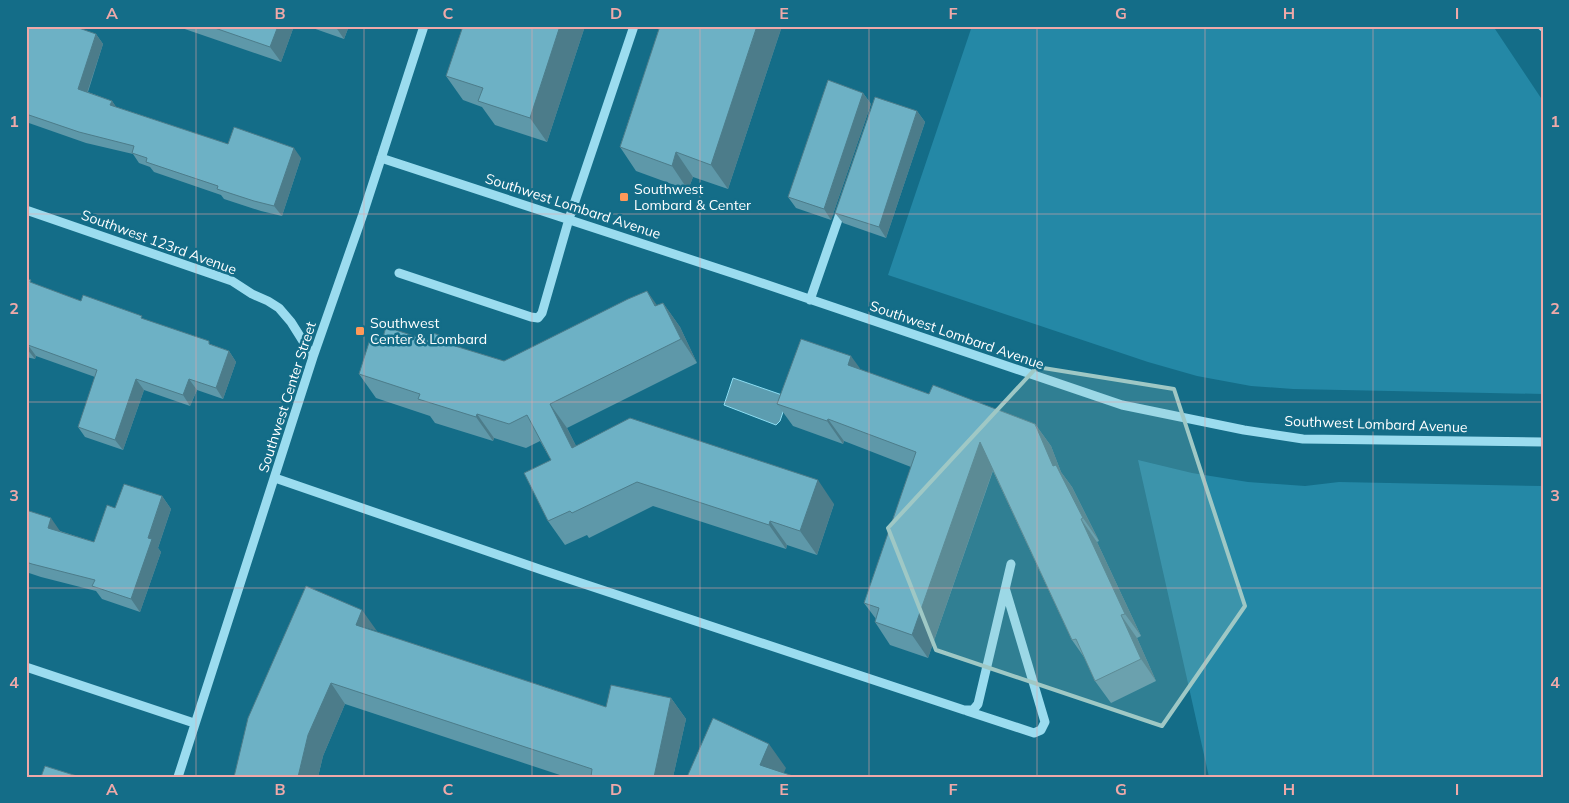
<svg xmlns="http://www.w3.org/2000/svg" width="1569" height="803" font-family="Mulish,sans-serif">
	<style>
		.green { fill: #2488a6 }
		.water { fill: #5c9db0; stroke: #8dddf2 }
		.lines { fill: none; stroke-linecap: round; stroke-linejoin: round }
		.minor { stroke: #9bdcef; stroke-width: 9 }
		.wall { fill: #5e98a9 }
		.shaded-wall { fill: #4c7c8a }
		.building { fill: #6db1c5; stroke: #4c7c8a }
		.marked { fill: #9fc8c5; fill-opacity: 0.2; stroke: #9fc8c5; stroke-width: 4; stroke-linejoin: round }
		.grid { fill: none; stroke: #efa9a9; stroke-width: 1; stroke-opacity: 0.55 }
		.poi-dot { fill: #ff9959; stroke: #146d88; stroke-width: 2 }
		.labels { text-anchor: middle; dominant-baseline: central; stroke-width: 5; stroke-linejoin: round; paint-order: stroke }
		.poi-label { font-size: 14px; fill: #fff; stroke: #146d88; text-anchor: start }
		.street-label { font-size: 14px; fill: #fff; stroke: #146d88 }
		.neatline { fill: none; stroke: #efa9a9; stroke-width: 2 }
		.grid-label { font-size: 16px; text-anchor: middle; font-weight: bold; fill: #efa9a9 }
	</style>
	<rect width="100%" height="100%" fill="#146d88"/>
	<!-- green -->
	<path class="green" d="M972,26h521l50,75v293l-250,-5 -42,-3 -54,-10 -49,-14 -260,-87z
		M1138,460l54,13 56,9 57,4 34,-4 204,4v291h-334z"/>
	<!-- water -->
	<path class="water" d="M733,378l55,19 -8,24 -4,4 -52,-20z"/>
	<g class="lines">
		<!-- minor -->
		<path class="minor" d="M1542,26l1,1
			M381,158l366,120 375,127 122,25 59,9 240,3
			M26,210l206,71 20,13 16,7 11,7 12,14 22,35
			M399,273l132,44 7,1 4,-5 27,-94 65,-193
			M810,300l32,-92
			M275,478l267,92 422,140h9l5,-6 33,-140
			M26,667l168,56
			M967,711l67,22 7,-3 4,-8 -39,-131
			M178,777l135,-420 50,-143 61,-188"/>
	</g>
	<!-- wall -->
	<path class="wall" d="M26,26l70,8 7,10 -15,48 24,9 4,6 112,37 73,14 -19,58 -21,-5 -37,-12 -3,-4 -67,-23 -4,-5 -11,-4 -6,-9 -47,-11 -60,-21z
		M176,26h118l-13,36z
		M307,26h42l-5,13z
		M585,26l-38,116 -52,-17 -13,-18 -19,-7 -17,-24z
		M660,26h122l-54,163 -35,-12 -5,13 -52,-19 -16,-24z
		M863,93l8,11 -40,116 -35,-12 -8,-11z
		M917,111l8,11 -39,116 -43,-15 -8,-10z
		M26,278l8,6 47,17 64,19 84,31 7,11 -13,37 -26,-9 -7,16 -46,-16 -21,60 -38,-13 -7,-10 17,-50 -59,-21 -1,3 -9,-2z
		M663,303l17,24 17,36 -130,65 9,18 258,58 -17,51 -30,-10 -1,4 -133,-43 -64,32 -2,-3 -22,10 -17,-24 3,-61 -11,-19 -14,7 -32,-10 -1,3 -58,-18 -5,-7 -54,-18 -17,-24 24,-37 47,4h26l5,7 43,13z
		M861,370l68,24 106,30 16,22 10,26 11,15 27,54 -2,1 44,94 -4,2 19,43 -45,22 -16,-22 -9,-21 -14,-20 -79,-169 -65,187 -38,-13 -15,-23 1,-3 -12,-16 47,-136 -67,-26 -1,3 -50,-18 -16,-22z
		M162,496l9,13 -13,39 3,4 -21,60 -38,-13 -6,-8 -55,-14 -15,-5v-62l34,21 34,11 21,-34z
		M377,632l229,75 65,-9 15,21 -13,58h-107l-221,-73 -22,52 -5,21h-84z"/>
	<!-- shaded-wall -->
	<path class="shaded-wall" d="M278,26h16l-13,36 -11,-15z
		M335,26h14l-5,13z
		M560,26h25l-38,116 -17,-24z
		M757,26h25l-54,163 -17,-24z
		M96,34l7,10 -18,55 -7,-10z
		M863,93l8,11 -40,116 -7,-11z
		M112,101l7,10 -9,-6z
		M917,111l8,11 -39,116 -7,-11z
		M294,148l7,10 -19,58 -8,-10z
		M676,152l17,25 -5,13 -16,-24z
		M647,291l17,24 -9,-9z
		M663,303l17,24 17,36 -16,-24z
		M456,341l17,24 -18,-19z
		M28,345l8,11 -1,3 -8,-10z
		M229,351l7,11 -13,37 -7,-11z
		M851,356l16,22 -19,-13z
		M136,379l8,11 -21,60 -8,-10z
		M189,379l8,11 -7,16 -7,-11z
		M550,404l17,24 22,44 -17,-24z
		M477,414l17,24 -1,3 -17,-24z
		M828,419l16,22 -1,3 -16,-23z
		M1035,424l16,22 10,26 11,15 27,54 -16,-23 -30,-52z
		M980,442l15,22 -67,194 -16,-23z
		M818,480l16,24 -17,51 -17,-24z
		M162,496l9,13 -13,39 3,4 -21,60 -9,-13 17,-61z
		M51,518l9,13 -3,9 -9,-12z
		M1081,519l16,23 44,94 -16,-22z
		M770,521l17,24 -1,4 -17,-24z
		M362,610l15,21 -21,-6z
		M1121,615l16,23 19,43 -15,-22z
		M331,683l14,21 -22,52 -5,21h-20l10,-42z
		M671,698l15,21 -13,58h-19z
		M769,744l17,24 -4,9 -22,-12z"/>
	<!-- building -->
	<path class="building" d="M26,26h47l23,8 -18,55 34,12 -2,4 118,39 6,-17 60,21 -20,58 -20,-5 -37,-12 1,-3 -72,-24 1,-4 -15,-5 2,-7 -55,-14 -53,-18z
		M209,26h69l-8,21z
		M463,26h97l-30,92 -52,-17 5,-13 -37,-12z
		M660,26h97l-46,139 -35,-13 -4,14 -52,-19z
		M828,80l35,13 -39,116 -36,-12z
		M875,97l42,14 -38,116 -44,-14z
		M26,278l5,2 -1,2 51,19 2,-6 59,21 -1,2 68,23v3l20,7 -13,37 -27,-9 -6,16 -47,-16 -21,61 -37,-13 19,-57 -69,-25 -1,4 -1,-1z
		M647,291l8,15 8,-3 18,36 -131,65 22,44 58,-30 188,62 -18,51 -30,-10 -1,4 -132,-43 -65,31 -2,-2 -22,10 -24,-48 27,-13 -24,-45 -18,9 -32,-10 -1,3 -58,-18 2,-5 -61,-20 13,-41 11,4 3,-10 44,14 3,-8 23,8 -1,5 49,15 124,-62z
		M801,339l50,17 -3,9 81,29 4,-9 102,39 18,42 3,-1 27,53 -2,1 44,95 -4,1 20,44 -46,22 -19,-42 -4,1 -92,-198 -68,193 -37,-13 4,-14 -15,-5 52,-151 -88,-33 -1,2 -50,-17z
		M124,484l38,12 -14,42 4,1 -21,60 -39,-13 3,-6 -63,-16 -6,-2v-52l25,8 -3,10 46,14 13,-37 8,3z
		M306,586l56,24 -6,15 250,82 5,-22 60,13 -17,79h-63l1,-8 -261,-86 -23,52 -10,42h-64l14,-59z
		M713,718l56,26 -9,21 36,12h-109z
		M45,766l35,11h-39z"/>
	<!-- marked area -->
	<path class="marked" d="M1037,367l137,22 71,217 -83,120 -226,-76 -48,-122z"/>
	<!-- grid -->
	<path class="grid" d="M196,26v751M364,26v751M532,26v751M700,26v751M869,26v751M1037,26v751M1205,26v751M1373,26v751M26,214h1517M26,402h1517M26,588h1517"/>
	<!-- markers -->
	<g class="poi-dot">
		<rect x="619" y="192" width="10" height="10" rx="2.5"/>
		<rect x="355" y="326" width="10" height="10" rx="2.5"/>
	</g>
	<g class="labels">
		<!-- poi labels -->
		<g class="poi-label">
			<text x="634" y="189">Southwest<tspan x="634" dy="16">Lombard &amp; Center</tspan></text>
			<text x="370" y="323">Southwest<tspan x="370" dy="16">Center &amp; Lombard</tspan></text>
		</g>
		<!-- street labels -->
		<g class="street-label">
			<text transform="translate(573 206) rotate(18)">Southwest Lombard Avenue</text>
			<text transform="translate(159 242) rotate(20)">Southwest 123rd Avenue</text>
			<text transform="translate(957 335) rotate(19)">Southwest Lombard Avenue</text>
			<text transform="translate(287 397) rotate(-72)">Southwest Center Street</text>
			<text transform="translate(1376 424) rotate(2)">Southwest Lombard Avenue</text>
		</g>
	</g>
	<!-- border -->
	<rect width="1569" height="803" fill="none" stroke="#146d88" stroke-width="55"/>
	<rect x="28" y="28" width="1514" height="748" class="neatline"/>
	<g class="grid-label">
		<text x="112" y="19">A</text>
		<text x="280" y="19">B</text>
		<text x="448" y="19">C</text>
		<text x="616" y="19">D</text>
		<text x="784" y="19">E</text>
		<text x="953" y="19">F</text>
		<text x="1121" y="19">G</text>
		<text x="1289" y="19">H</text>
		<text x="1457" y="19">I</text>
		<text x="14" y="127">1</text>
		<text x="1555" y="127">1</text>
		<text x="14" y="314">2</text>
		<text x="1555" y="314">2</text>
		<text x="14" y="501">3</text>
		<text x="1555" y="501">3</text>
		<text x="14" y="688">4</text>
		<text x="1555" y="688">4</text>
		<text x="112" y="795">A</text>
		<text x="280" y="795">B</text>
		<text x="448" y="795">C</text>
		<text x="616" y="795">D</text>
		<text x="784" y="795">E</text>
		<text x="953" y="795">F</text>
		<text x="1121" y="795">G</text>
		<text x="1289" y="795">H</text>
		<text x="1457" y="795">I</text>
	</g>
</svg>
